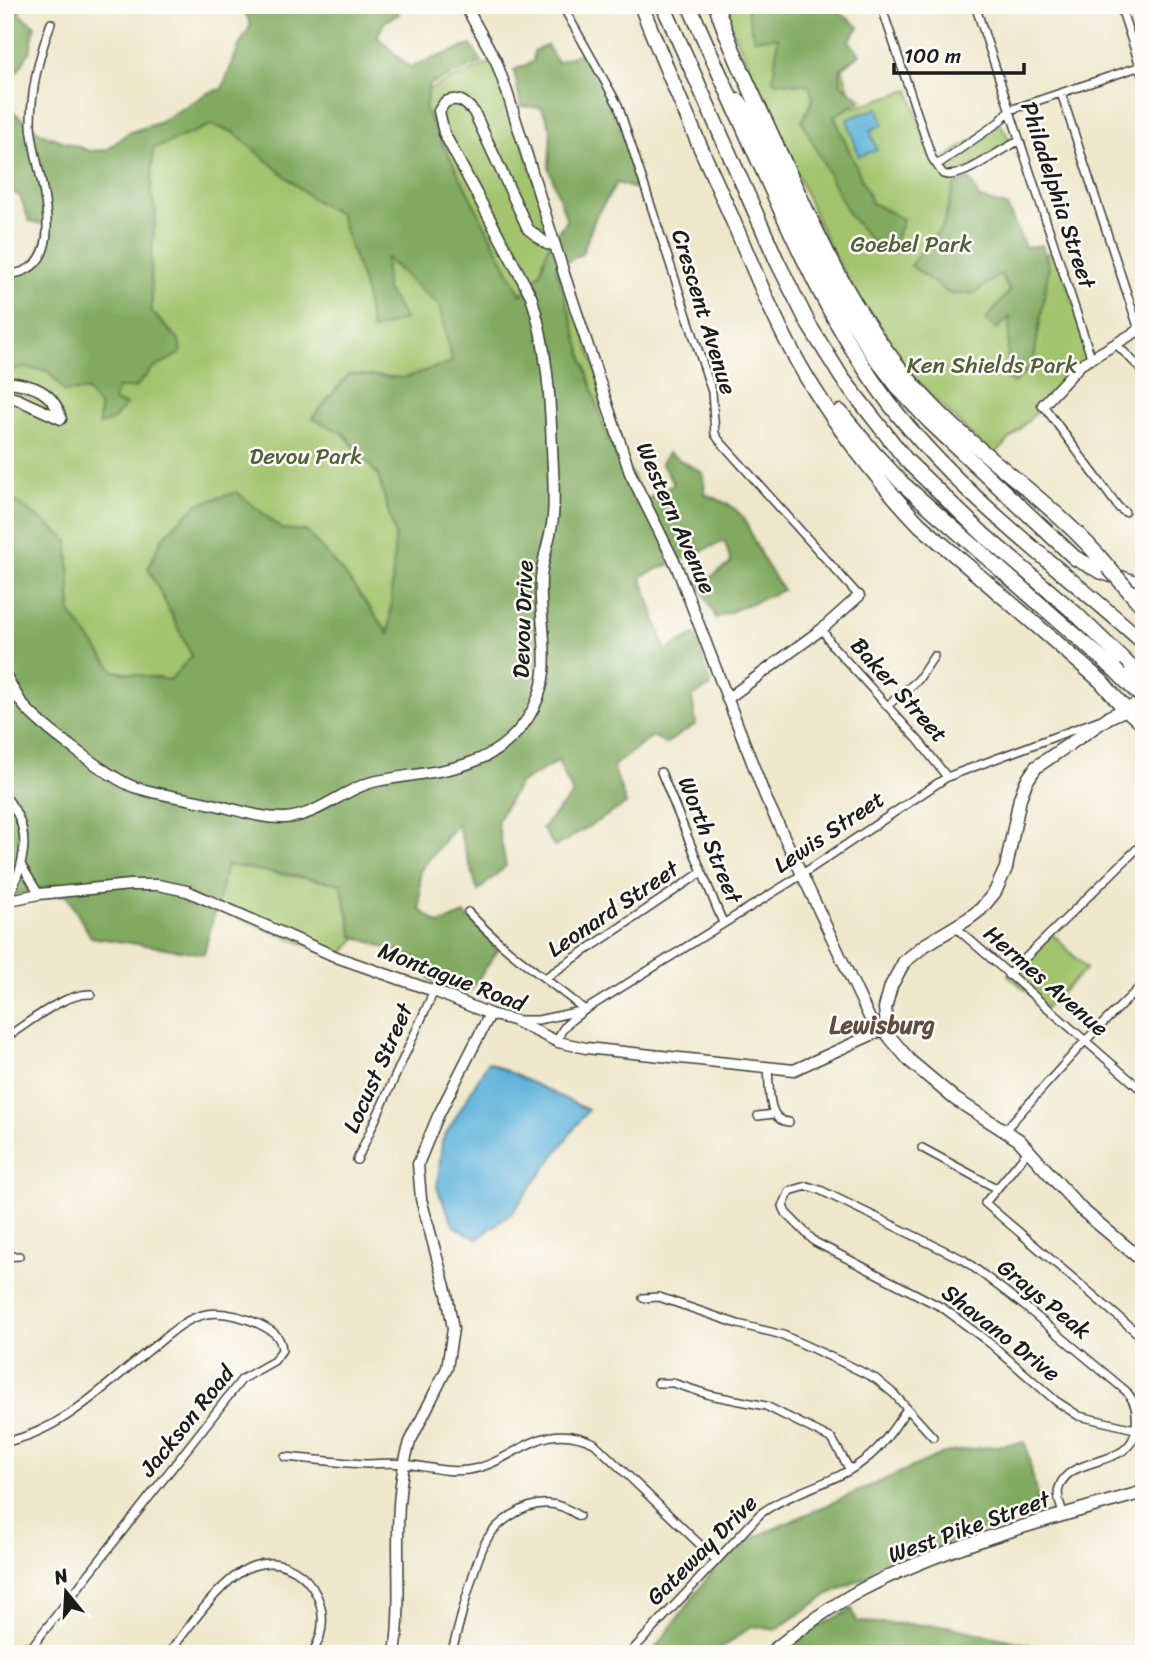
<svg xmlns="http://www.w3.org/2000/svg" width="1149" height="1659" font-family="Sriracha,sans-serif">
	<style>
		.green { fill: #a2c46d; stroke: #5f7044; stroke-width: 2 }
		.forest { fill: #81aa60; stroke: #4e633e; stroke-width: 2 }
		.water { fill: #5eb3db; stroke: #3d687c; stroke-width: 2 }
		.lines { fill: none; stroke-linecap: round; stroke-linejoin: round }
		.street-casing { stroke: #3c3a36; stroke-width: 10 }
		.secondary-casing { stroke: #3c3a36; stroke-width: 13 }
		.primary-casing { stroke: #3c3a36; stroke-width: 15 }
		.highway-casing { stroke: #3c3a36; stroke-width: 17 }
		.street { stroke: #fff; stroke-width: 7 }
		.secondary { stroke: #fff; stroke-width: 10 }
		.primary { stroke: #fff; stroke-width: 12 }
		.highway { stroke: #fff; stroke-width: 14 }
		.highway-bridge-casing { stroke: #3c3a36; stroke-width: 17; stroke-linecap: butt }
		.highway-bridge { stroke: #fff; stroke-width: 14 }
		.labels { text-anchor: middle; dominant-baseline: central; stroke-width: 5; stroke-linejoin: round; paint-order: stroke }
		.street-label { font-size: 23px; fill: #1c1c1c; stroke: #fdfcf7 }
		.park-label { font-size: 23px; fill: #525f3c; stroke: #fdfcf7 }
		.neighbourhood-label { font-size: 24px; font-weight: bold; fill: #624b45; stroke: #fdfcf7 }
	</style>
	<rect width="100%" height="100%" fill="#fdfcf7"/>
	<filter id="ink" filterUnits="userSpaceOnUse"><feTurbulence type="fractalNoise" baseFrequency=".0143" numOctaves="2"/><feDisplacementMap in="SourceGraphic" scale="14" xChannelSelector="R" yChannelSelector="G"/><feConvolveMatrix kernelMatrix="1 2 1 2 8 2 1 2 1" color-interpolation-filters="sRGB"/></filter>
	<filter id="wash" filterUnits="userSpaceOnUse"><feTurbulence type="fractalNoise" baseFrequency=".00686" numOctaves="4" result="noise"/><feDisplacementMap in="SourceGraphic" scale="28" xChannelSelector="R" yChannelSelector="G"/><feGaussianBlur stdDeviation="1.57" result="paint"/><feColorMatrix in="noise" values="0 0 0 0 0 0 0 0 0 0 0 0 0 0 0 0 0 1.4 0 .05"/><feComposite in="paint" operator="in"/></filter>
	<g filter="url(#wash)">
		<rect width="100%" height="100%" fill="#eee7cb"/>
		<!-- green -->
		<path class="green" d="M721,5h100l34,102 54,-17 23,67 7,5 60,-40 13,21 -57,33 61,96 40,-23 35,108 -98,99 -62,-60 -41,-46 -58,-97z
			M374,57l31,43 91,-40 129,400 30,66 -95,94 -104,201 -117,137 -181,-73 -153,16v-626l20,-5 20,-22 -2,-54z
			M1049,933l7,4 30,32 -40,39 -38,-33z"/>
		<!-- forest -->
		<path class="forest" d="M5,5h17l-3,9 16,12 -5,25 -12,20h-13z
			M242,5h152l5,9 -14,7 -8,16 32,30 62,-22 11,17 -53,23 -4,24 96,186 19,-22 10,-33 17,-19 -18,-53 2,-39 -9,-21 -21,-2 -7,-36 19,-8 1,-11 13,-6 10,17 27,-10 27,43 12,37 13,57 -19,-6 -21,33 -14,38 -26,13 47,158 34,80 37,-21 -13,-21 7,-10 35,20 2,21c45,17 37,25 57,63 6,11 14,22 21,33l-67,28 -16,-33 31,-22 -6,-22 -84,35 25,75 29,-17 16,52 -19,11 4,27 -31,20 -12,-8 -40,30 13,38 -71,43 -13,-19 31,-34 -15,-33 -39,23 -22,37 9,45 -28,25 -21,-67 -37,47v39l19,14 26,-10 33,36 -29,42 -37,-10 -14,-23 -65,-23 -12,-52 -114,-19 -23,89 -113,-17 -31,-53 -55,12v-398l9,2 54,40 3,74 43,57 56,9 22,-24 -44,-88 15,-31 33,-32 41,-13 45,37 24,2 40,45 43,58 6,-99 -17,-60 -34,-41 -32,-16 37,-44 54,4 49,-16 -12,-55 -54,-49v31l19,30 -33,12 -8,-44 -25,-73 -28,-16 -78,-66 -22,-7 -58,24 -2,46 5,17 -5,44 1,56 27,28 2,13 -30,17 -16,18h-18l-3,13 12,4 -13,15 -14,5 1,-18 -13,-16h-23l-16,-20 -21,-3 -22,2v-95l30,-13 13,-36 -19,-5 -9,-25 -15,-8v-82l38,28 47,17 17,-1 21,-17 30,-10 50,-30 14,-4 18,-45 11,-19z
			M746,5h91l2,7 20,15 -10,14 11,13 -20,16 1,14 21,16 -28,16 38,87 31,16 -9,27 -20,-2 -25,-29 -47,-94 11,-22 -4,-14 -36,-4 5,-44 -24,2z
			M969,178l11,21 27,7 18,41 17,-2 7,22 -16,98 -19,18 -8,-4 4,-62 -13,12 -11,-9 23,-29 -8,-17 -26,19 -24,2 -41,-30 33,-39 11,-40z
			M1025,1442l15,66 -138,53 -73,33 -54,36 -23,-4 -39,28h-62l72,-97 28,-18 193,-86z
			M852,1609l5,13 89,4 94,21 20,7h-277l30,-25z"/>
		<!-- water -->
		<path class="water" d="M878,108l5,17 -13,5 7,20 -18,6 -12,-37z
			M488,1062l100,48 -76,103 -35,26 -23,-13 -17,-38 5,-47z"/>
	</g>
	<g filter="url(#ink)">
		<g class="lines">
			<defs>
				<path id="street" d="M562,5l56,100 94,287 3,42 4,6 140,156
					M881,5l51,153 11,16c20,7 56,-26 77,-33
					M975,5l116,352
					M1120,5l24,73
					M1061,93l78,237
					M1010,110l134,-45
					M937,165l62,-43 11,-12
					M5,275c76,-4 26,-110 26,-152 0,-33 9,-70 20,-100
					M1116,344l28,28
					M1043,405l76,103 6,4
					M822,629l10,16 87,96 28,36
					M887,706l31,-26 16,-24
					M661,772l62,151
					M5,796c30,35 19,66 3,104
					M22,866l17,28
					M468,912c35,38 78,66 117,98 -12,9 -25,16 -27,32
					M955,927l189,165
					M1008,975l136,-133
					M545,978l157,-106
					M515,1020h23l47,-10 210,-131 152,-102 152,-57
					M5,1038c24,-15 58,-45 86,-44
					M768,1068c2,18 -2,53 21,54
					M758,1116l16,-2
					M1005,1130l80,-89 59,-58
					M922,1148l74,40
					M1029,1150l-44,53 151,129
					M357,1160l77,-169
					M5,1257l14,-1
					M643,1298l16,-1 79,27 45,11 65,30 28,14 18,15 39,43
					M658,1383h15l37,12 56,11 66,33 18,31
					M5,1442c61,-12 105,-62 152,-98 16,-13 29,-26 50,-30 18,-3 36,3 52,10 12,6 22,11 23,26l-8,11 -32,18 -216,275
					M285,1457c27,2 54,6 81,7 12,0 25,-2 38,0 22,2 41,9 64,6 48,-7 71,-53 126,-27l121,116
					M1064,1515c-3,-8 -8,-19 -5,-27 10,-35 74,-18 77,-61 1,-16 0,-24 -10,-36l-103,-86 -59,-45 -144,-70 -13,-4 -17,5 -7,15 3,7 29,29 128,66 48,36 65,57 23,15 56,13
					M168,1654c20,-25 55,-78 85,-88 49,-17 90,45 58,88
					M451,1654c10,-34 19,-78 33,-109 9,-21 41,-43 65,-41 10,0 21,6 30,12
					M629,1654l131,-140c32,-24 75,-30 106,-55 17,-13 29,-33 41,-50"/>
				<path id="secondary" d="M465,5l31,56 11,31 58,185 65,196 46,92 89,231 105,223 7,7 10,2
					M5,382c27,2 49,9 56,37
					M5,396l12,3 44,20
					M1043,405l37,-40 64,-38
					M5,674c6,11 11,22 19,32 17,20 86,72 110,81 25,8 52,11 78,17 24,5 48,15 73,14 34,-2 59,-30 92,-37 57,-11 115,-8 151,-63 30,-47 10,-89 13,-139 1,-21 10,-41 12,-62 2,-23 0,-46 -1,-69 -2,-52 -5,-102 -21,-152l-87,-163 -5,-22 6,-9c13,-6 20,0 29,10l54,117 19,15 8,1
					M727,699l95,-70 37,-33
					M5,901l34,-7 91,-9h28l29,6 152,67 95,33 56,23 23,6 45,22 28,6 208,22 93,-42
					M395,1654c10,-71 -7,-143 15,-212l37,-74 6,-39 -6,-35 -26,-95 -3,-35 20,-48 52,-102"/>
				<path id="primary" d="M1144,701l-35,16 -73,50 -10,15 -6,16 -14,70 -11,24 -14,17 -13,10 -43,26 -21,17 -13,24 -6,22 3,27 22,26 45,38 64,41 62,69 63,53
					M1126,710l18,16
					M769,1654c29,-24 59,-46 92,-64 85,-45 191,-72 283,-98"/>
				<path id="highway" d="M641,5c26,66 54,131 83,195 26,59 50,123 83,178 32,52 71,103 113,147l181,156 25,29
					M663,5l114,256 32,64 33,53 65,83 77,74 91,78 57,55
					M689,5c25,57 51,114 76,170 36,80 71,158 124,228 71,93 168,162 255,240
					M716,5c16,49 40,95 61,142 42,92 80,179 151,254 56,59 128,103 180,166
					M739,101l11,16 77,164 45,72 29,38 29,31 145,136 25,13 44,15
					M840,412l33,40 30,32 212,186
					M1129,591l15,17"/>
			</defs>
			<!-- street casing -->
			<use href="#street" class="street-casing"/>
			<!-- secondary casing -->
			<use href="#secondary" class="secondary-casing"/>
			<!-- primary casing -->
			<use href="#primary" class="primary-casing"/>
			<!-- highway casing -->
			<use href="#highway" class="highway-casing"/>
			<!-- street -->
			<use href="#street" class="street"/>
			<!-- secondary -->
			<use href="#secondary" class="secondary"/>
			<!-- primary -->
			<use href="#primary" class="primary"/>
			<!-- highway -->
			<use href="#highway" class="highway"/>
			<defs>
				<path id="highway-bridge" d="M1108,567l21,24
					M1132,668l12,12
					M1115,670l29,29"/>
			</defs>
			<!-- highway-bridge casing -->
			<use href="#highway-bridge" class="highway-bridge-casing"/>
			<!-- highway-bridge -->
			<use href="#highway-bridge" class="highway-bridge"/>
		</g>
	</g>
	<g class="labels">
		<!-- street labels -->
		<g class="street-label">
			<text transform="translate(1058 195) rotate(72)">Philadelphia Street</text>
			<text transform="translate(704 312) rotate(73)">Crescent Avenue</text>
			<text transform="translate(676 518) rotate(66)">Western Avenue</text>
			<text transform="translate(523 619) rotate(-88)">Devou Drive</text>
			<text transform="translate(899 690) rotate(48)">Baker Street</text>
			<text transform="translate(829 832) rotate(-34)">Lewis Street</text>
			<text transform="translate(710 840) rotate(68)">Worth Street</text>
			<text transform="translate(613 909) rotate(-34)">Leonard Street</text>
			<text transform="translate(452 977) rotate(21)">Montague Road</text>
			<text transform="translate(1046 981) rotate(41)">Hermes Avenue</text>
			<text transform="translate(378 1068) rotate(-66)">Locust Street</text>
			<text transform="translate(1044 1299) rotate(39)">Grays Peak</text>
			<text transform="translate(1001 1333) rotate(38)">Shavano Drive</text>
			<text transform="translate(187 1421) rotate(-51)">Jackson Road</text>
			<text transform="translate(969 1527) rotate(-20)">West Pike Street</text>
			<text transform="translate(702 1550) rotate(-45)">Gateway Drive</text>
		</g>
		<!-- park labels -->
		<g class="park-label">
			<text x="911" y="244">Goebel Park</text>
			<text x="992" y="365">Ken Shields Park</text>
			<text x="306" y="456">Devou Park</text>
		</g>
		<!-- neighbourhood labels -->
		<g class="neighbourhood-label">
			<text x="882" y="1025">Lewisburg</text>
		</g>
	</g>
	<!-- margin -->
	<rect width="1149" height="1659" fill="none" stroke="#fdfcf7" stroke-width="28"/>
	<!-- north arrow -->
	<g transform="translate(66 1592) rotate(342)" stroke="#fdfcf7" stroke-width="5" paint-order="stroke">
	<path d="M0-5L12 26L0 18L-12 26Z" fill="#1c1c1c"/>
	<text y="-10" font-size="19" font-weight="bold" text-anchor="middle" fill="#1c1c1c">N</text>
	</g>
	<!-- scale -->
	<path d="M894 63v10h130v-10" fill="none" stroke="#1c1c1c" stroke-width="3.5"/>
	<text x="904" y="63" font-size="21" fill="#1c1c1c" stroke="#fdfcf7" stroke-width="5" paint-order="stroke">100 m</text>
</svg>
